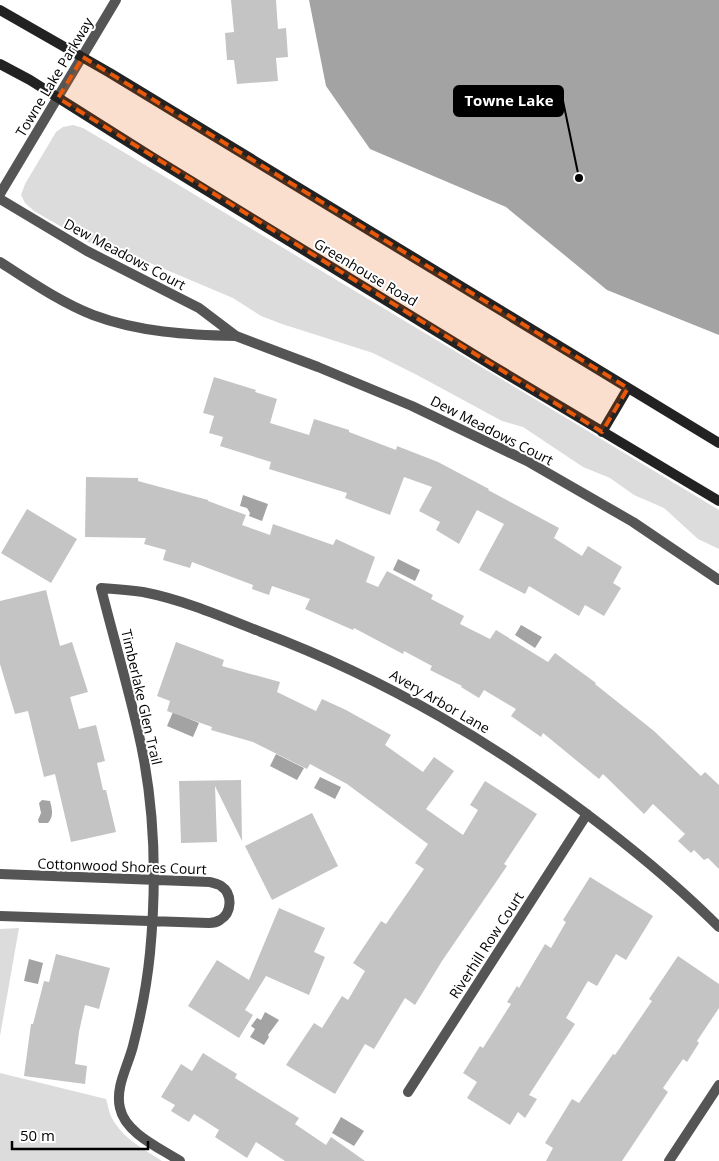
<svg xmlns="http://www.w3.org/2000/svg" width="719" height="1161" font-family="'Open Sans',sans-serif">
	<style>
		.green { fill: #dcdcdc }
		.water { fill: #a3a3a3 }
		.building { fill: #c4c4c4 }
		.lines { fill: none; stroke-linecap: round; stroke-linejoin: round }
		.minor { stroke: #555; stroke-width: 10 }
		.tertiary { stroke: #555; stroke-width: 10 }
		.secondary { stroke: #222; stroke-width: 10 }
		.marked { fill: #e8590c; fill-opacity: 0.2; stroke: #e8590c; stroke-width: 4; stroke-dasharray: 10 6; stroke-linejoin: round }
		.labels { text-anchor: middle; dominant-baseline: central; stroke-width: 4; stroke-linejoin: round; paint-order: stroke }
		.street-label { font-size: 14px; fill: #000; stroke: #fff }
		.leader { fill: none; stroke: #000; stroke-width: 2 }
		.callout-dot { fill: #000; stroke: #fff; stroke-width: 2 }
		.callout { fill: #000; stroke: #000; stroke-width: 2 }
		.callout-label { font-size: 15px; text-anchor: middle; font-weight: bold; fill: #fff }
	</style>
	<rect width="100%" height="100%" fill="#fff"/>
	<!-- green -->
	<path class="green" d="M73,125l10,3 74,44 562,338v39l-21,-10 -34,-31 -30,-13 -24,-17 -27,-11 -60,-40 -21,-6 -85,-46 -44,-22 -91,-29 -21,-8 -28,-18 -121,-51 -5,6 -73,-42 -9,-8 -4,-8 4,-11 31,-52 7,-5z
		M19,928l-19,108v-107z
		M0,1073l106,26c2,6 3,14 6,19 10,20 32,31 50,43h-162z"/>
	<!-- water -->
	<path class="water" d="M309,0h410v335l-112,-45 -101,-83 -136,-58 -44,-63z
		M243,495l25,9 -6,17 -13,-5 1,-3 -3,-5 -7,-2z
		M398,559l22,11 -5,11 -22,-11z
		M521,625l21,12 -7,11 -20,-13z
		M173,712l26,11 -6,14 -26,-11z
		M276,754l28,14 -7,12 -27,-14z
		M320,777l21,10 -6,12 -21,-11z
		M42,800l8,1c2,8 4,15 -2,22h-9l-1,-3 3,-7 -2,-10z
		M29,959l14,4 -5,21 -14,-3z
		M265,1012l14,8 -11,15 1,2 -5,8 -14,-8 5,-8 -4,-3 6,-8 4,2z
		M341,1117l23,14 -10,15 -22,-13z"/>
	<!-- building -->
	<path class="building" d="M231,0h45l2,29 8,-1 2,29 -12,1 2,23 -41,3 -3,-24h-7l-2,-27 9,-1z
		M214,377l42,13 -1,2 22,7 -7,24 39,12 5,-16 35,11v2l47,18 1,-4 41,16 51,27 -1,1 71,38 -5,10 28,18 6,-10 34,21 -9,16 8,5 -17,28 -19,-11 -6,11 -50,-30 -4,8 -46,-24 25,-46 -27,-14 -18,34 -23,-14 4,-8 -21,-11 13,-24 -28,-10 -14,38 -45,-17 2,-5 -78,-24 2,-7 -51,-16 3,-9 -14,-4 5,-17 -11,-3z
		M86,477l52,1v3l70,19v1l38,14 -4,10 28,10 3,-11 60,21 3,-6 39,18 -9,25 12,5 9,-16 46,24 -2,4 33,17 -4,8 30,15 6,-9 52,32 7,-9 41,30 -1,1 59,47 47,45 4,-4 14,13v84l-11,-11 -4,2 -10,-10 -3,3 -13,-12 7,-7 -32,-30 -9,10 -41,-40 -4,5 -56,-46 -2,4 -30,-21 5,-7 -32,-19 -5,8 -18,-11 1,-1 -32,-16 2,-4 -28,-15 -1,3 -49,-26 -1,2 -48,-21 5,-10 -38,-13 -3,9 -17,-6 1,-4 -61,-23 -2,6 -27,-8 3,-10 -22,-6 2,-6 -61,-1z
		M27,509l50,30 -26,44 -50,-30z
		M46,590l14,56 12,-4 16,50 -18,5 9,32 17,-4 9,36 -8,2 6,27h3l10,42 -45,10 -16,-68 -11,3 -16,-66 -13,3 -15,-50v-63z
		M176,642l48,18 -2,6 58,16 -3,10 39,19 6,-12 24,11 45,25 -6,10 38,27 11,-15 20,14 -28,38 37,26 15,-25 -8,-5 15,-24 52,33 -33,50 3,2 -65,95 -27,44 -10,-7 -31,51 -9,-5 -30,50 -49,-29 28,-42 8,5 20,-32 6,4 17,-29 -12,-8 28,-42 5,3 38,-55 -9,-6 13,-19 -81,-60 -37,-20 -3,5 -54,-27 -42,-12 1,-3 -45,-16 3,-10 -13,-5z
		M241,780l1,61 -27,-55 2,56 -36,1 -2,-62z
		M312,813l26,53 -66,34 -27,-54z
		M590,877l63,39 -27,44 -10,-6 -19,32 -9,-5 -22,37 9,6 -46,71 8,4 -12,19 -7,-6 -8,13 -43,-27 10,-16 -14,-9 17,-27 3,2 28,-44 -4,-2 10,-16 2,2 26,-44 6,4 15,-26 -3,-2z
		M279,908l46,20 -11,24 11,5 -16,38 -43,-19 -21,34 8,5 -14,23 -51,-32 29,-46 32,20z
		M56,954l54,14 -11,41 -14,-4 -6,27 -4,32 12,2 -2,18 -61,-8 7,-52h2l11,-43 5,1z
		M678,956l41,28v24l-22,33 2,2 -12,19 -4,-3 -20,29 5,4 -46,69h-76l7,-13 -8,-5 27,-44 7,4 34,-49 2,1 37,-54 -3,-2z
		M203,1053l34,21 -2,4 64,40 -4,6 31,21 5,-8 34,24h-80l-29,-19 -9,16 -32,-21 4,-7 -25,-16 -5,8 -18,-11 4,-6 -14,-8 20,-33 11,7z"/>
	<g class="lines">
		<!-- minor -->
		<path class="minor" d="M0,199l87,52 112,57 37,28 82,31 94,39 115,55 106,61 86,58
			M0,262c30,19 60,40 93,53 45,17 95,20 143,21
			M0,874l210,8c3,1 9,2 11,4 12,8 11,27 -1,34 -3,2 -7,3 -11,3l-209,-7
			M408,1092l179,-278
			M180,1161c-20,-13 -55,-28 -60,-53 -5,-21 8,-42 13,-62 8,-31 14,-62 17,-93 7,-74 5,-150 -12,-222 -11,-48 -25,-95 -37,-143 14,1 28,2 42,4 41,8 80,25 118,40 127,48 237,113 344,196 40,31 78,63 114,99
			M669,1161l50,-76"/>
		<!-- tertiary -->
		<path class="tertiary" d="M0,194l116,-194"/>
		<!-- secondary -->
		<path class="secondary" d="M0,10l110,63 609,370
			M0,64l30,16 122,77 341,209 226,135
			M602,432l26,-44"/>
	</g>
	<!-- marked area -->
	<path class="marked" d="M83,57l545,331 -26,44 -544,-334z"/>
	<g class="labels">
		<!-- street labels -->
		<g class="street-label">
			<text transform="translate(54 77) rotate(-59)">Towne Lake Parkway</text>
			<text transform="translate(125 254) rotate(28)">Dew Meadows Court</text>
			<text transform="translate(366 272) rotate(31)">Greenhouse Road</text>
			<text transform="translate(492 430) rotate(27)">Dew Meadows Court</text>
			<text transform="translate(142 697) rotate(77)">Timberlake Glen Trail</text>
			<text transform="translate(440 701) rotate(30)">Avery Arbor Lane</text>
			<text transform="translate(122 866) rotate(2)">Cottonwood Shores Court</text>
			<text transform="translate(486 945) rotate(-57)">Riverhill Row Court</text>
		</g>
	</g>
	<!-- callouts -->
	<path class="leader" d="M579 178L563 101"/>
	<circle class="callout-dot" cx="579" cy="178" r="5"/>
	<rect class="callout" x="454" y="86" width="109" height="30" rx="5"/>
	<g class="callout-label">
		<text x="509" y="106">Towne Lake</text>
	</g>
	<!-- scale -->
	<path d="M12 1141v8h136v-8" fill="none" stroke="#000000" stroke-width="2.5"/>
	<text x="20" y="1141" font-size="15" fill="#000000" stroke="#ffffff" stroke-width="4" paint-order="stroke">50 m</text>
</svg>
